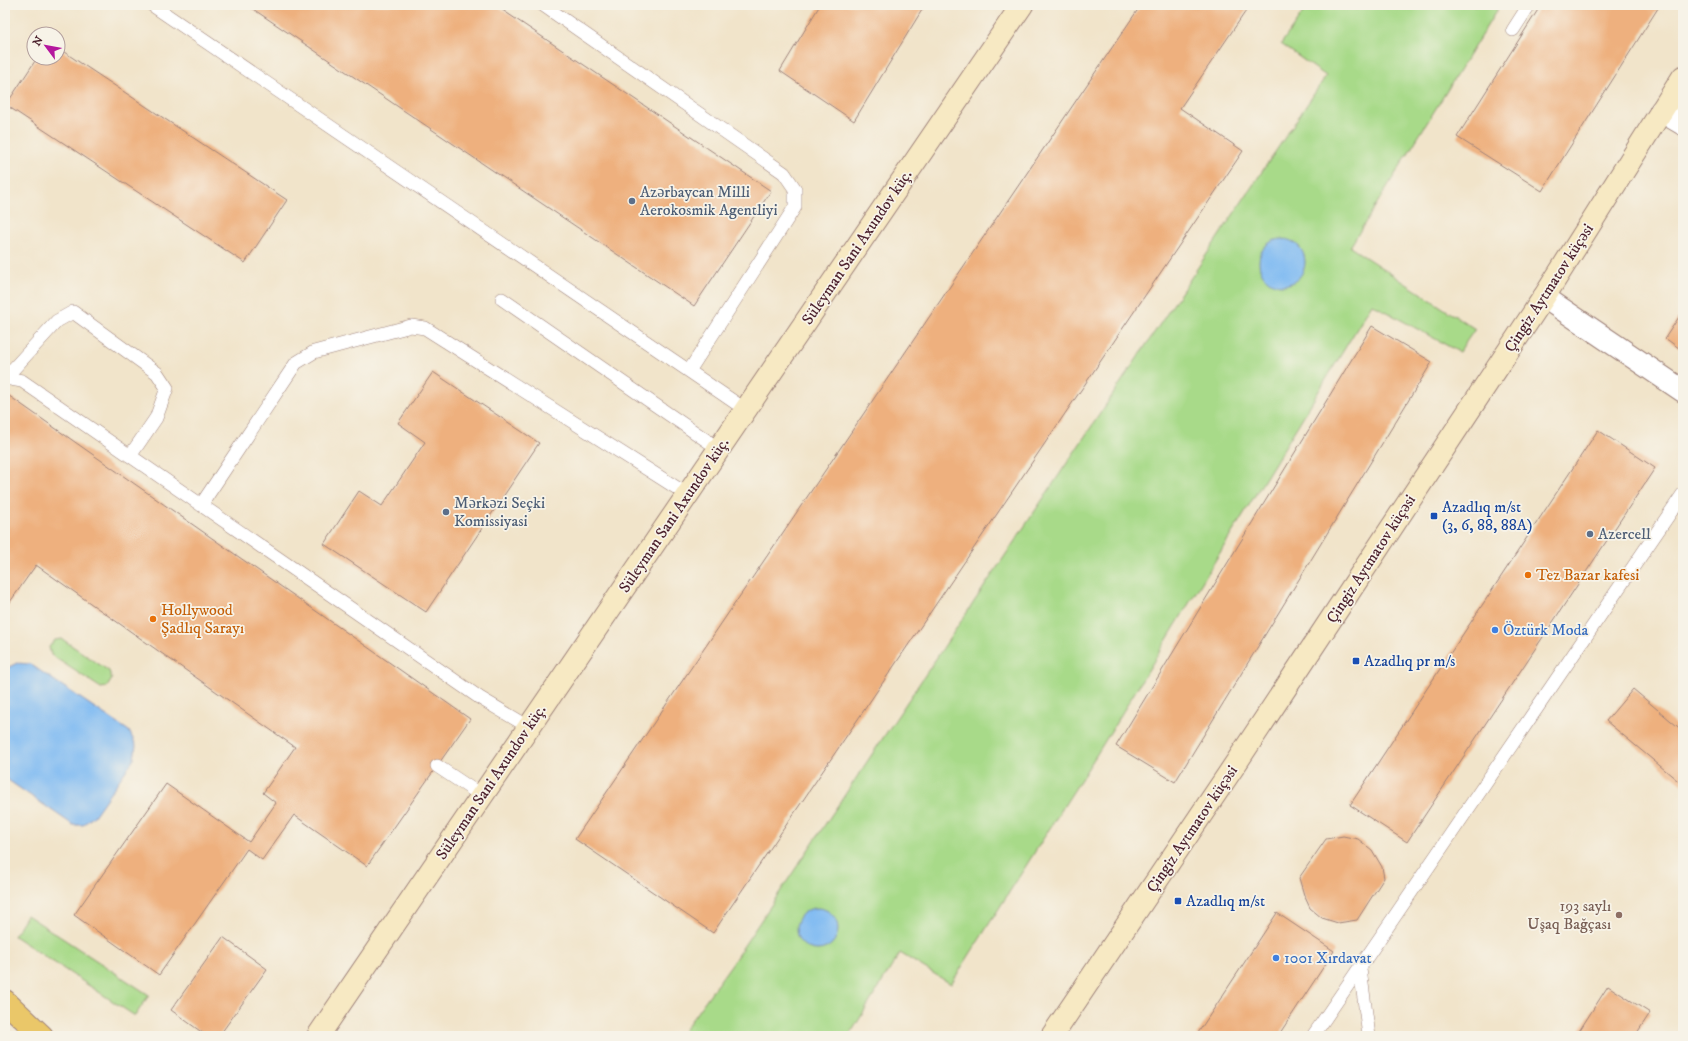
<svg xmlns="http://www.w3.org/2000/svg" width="1688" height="1041" font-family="'IM FELL DW Pica',serif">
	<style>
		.green { fill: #a8da89; stroke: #797c5a }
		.water { fill: #81bbf2; stroke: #666d8e }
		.building { fill: #eeb07e }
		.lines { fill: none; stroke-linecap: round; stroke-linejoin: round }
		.service-casing { stroke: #9e827a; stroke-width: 14 }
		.minor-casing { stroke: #9e827a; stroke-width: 24 }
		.tertiary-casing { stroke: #9e827a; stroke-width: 24 }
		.secondary-casing { stroke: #9e827a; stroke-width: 24 }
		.primary-casing { stroke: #9e827a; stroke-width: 24 }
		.service { stroke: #fff; stroke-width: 13 }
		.minor { stroke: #fff; stroke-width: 22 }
		.tertiary { stroke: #fff; stroke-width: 22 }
		.secondary { stroke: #f7e9c3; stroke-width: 22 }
		.primary { stroke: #eac769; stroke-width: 22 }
		.service-dot { fill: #5c6f8a; stroke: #f7f3e8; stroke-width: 1.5 }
		.transit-dot { fill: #1a4fb4; stroke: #f7f3e8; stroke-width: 1.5 }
		.food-dot { fill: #e8710a; stroke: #f7f3e8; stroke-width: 1.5 }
		.shop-dot { fill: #3f7fe0; stroke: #f7f3e8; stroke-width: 1.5 }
		.education-dot { fill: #8d6e63; stroke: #f7f3e8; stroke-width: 1.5 }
		.labels { text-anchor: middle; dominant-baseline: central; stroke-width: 3.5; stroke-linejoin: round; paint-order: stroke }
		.service-label { font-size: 16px; fill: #4e5e75; stroke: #f7f3e8; text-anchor: start }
		.street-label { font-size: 16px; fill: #4a1f2b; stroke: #f7f3e8 }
		.transit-label { font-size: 16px; fill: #164399; stroke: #f7f3e8; text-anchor: start }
		.food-label { font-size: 16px; fill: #c56008; stroke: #f7f3e8; text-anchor: start }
		.shop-label { font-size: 16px; fill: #366cbe; stroke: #f7f3e8; text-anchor: start }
		.education-label { font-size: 16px; fill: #785e54; stroke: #f7f3e8; text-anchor: end }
	</style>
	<rect width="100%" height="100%" fill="#f7f3e8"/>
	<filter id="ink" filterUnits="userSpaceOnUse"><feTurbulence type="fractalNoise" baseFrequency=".025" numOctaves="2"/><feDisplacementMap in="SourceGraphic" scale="8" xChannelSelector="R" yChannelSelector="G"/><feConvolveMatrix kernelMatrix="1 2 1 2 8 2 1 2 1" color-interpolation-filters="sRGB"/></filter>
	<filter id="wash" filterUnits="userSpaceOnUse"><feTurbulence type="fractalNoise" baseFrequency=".012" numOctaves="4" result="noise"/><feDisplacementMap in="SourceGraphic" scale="16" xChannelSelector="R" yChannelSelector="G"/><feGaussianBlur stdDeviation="0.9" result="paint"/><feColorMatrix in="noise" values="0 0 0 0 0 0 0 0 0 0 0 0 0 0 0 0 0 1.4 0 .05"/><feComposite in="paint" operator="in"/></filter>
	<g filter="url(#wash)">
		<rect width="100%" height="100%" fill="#f1e4ca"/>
		<!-- green -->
		<path class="green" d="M1308,5h192l-150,242 125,82 -16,23 -87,-48 -275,450 -146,230 -51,-31 -51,83h-169l51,-71 595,-889 -45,-32z
			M62,639l47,32 3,8 -5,8 -6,1 -50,-33 -2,-8 6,-7z
			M27,915l122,80 -14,21 -121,-80z"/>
		<!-- water -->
		<path class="water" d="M1259 262a23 23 0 1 1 46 0a23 23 0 1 1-46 0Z
			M17,663l13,1 99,67 7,14 -2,14 -40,57 -11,9h-10l-68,-47v-109z
			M796 929a21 21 0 1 1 42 0a21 21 0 1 1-42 0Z"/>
		<g id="blocks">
			<!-- building -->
			<path class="building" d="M247,5h248l276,186 -77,115z
				M820,5h105l-71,116 -74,-50z
				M1141,5h109l-70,103 63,43 -530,782 -138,-94z
				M1541,5h119l-118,186 -85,-54z
				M58,48l229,152 -42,63 -239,-158 31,-47h21z
				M1683,311v40l-18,-13z
				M1372,326l60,36 -257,420 -59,-36z
				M433,372l106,71 -113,169 -102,-68 35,-53 23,15 43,-64 -27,-19z
				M5,393l465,326 -103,147 -73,-51 -32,45 -15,-11 -88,126 -85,-60 92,-131 83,58 27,-39 -13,-10 32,-46 -259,-182 -31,44z
				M1598,430l57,38 -248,374 -57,-37z
				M1633,689l50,42v54l-77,-64z
				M1343,836l15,3 14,11 10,17 2,11 -27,42 -19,3 -16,-5 -12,-10 -6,-13 -5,-17 27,-39z
				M1277,913l57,38 -56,85h-82z
				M223,937l44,32 -48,67h-12l-36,-26z
				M1608,986l42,27 -15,23h-59z"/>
		</g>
	</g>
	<g filter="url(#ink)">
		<use href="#blocks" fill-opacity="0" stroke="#9e827a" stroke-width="1"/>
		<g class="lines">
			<defs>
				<path id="service" d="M152,5l537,366
					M543,5l241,168 11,16v18l-106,164 57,39
					M1513,30l16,-25
					M502,299l217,150
					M6,377l51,-56 16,-9 84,61 10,15 -11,30 -26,38
					M5,378l17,3 458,317 49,29
					M201,505l95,-142 18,-11 97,-26 14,2 263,167
					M437,766l45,30
					M1360,969l9,67
					M1313,1036l370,-542"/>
				<path id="minor" d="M1544,297l139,94"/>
				<path id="tertiary" d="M1661,111l22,13"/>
				<path id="secondary" d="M318,1036l704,-1031
					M1052,1036l184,-273 308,-466 139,-220"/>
				<path id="primary" d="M5,1001l37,35"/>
			</defs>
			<!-- service casing -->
			<use href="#service" class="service-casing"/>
			<!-- minor casing -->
			<use href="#minor" class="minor-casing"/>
			<!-- tertiary casing -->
			<use href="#tertiary" class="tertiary-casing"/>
			<!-- secondary casing -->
			<use href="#secondary" class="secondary-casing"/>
			<!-- primary casing -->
			<use href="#primary" class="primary-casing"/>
			<!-- service -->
			<use href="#service" class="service"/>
			<!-- minor -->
			<use href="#minor" class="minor"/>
			<!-- tertiary -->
			<use href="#tertiary" class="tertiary"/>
			<!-- secondary -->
			<use href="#secondary" class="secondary"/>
			<!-- primary -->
			<use href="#primary" class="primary"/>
		</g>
	</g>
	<!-- markers -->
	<g class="service-dot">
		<circle cx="632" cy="201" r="4"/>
		<circle cx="446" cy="512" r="4"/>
		<circle cx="1590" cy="534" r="4"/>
	</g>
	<g class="transit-dot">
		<rect x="1430" y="512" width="8" height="8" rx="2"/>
		<rect x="1352" y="657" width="8" height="8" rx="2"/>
		<rect x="1174" y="897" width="8" height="8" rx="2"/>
	</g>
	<g class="food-dot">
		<circle cx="1528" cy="575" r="4"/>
		<circle cx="153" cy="619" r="4"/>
	</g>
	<g class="shop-dot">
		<circle cx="1495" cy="630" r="4"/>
		<circle cx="1276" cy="958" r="4"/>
	</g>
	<circle class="education-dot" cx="1619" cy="915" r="4"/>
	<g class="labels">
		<!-- service labels -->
		<g class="service-label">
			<text x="640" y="192">Azərbaycan Milli<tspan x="640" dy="18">Aerokosmik Agentliyi</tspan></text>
			<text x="454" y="503">Mərkəzi Seçki<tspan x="454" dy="18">Komissiyasi</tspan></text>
			<text x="1598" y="534">Azercell</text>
		</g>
		<!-- street labels -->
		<g class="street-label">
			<text transform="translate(857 247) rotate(-56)">Süleyman Sani Axundov küç.</text>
			<text transform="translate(1549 288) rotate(-57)">Çingiz Aytmatov küçəsi</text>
			<text transform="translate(674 515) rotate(-56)">Süleyman Sani Axundov küç.</text>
			<text transform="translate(1371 559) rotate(-57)">Çingiz Aytmatov küçəsi</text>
			<text transform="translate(491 782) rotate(-56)">Süleyman Sani Axundov küç.</text>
			<text transform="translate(1192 829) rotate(-56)">Çingiz Aytmatov küçəsi</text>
		</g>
		<!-- transit labels -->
		<g class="transit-label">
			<text x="1442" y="507">Azadlıq m/st<tspan x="1442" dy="18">(3, 6, 88, 88A)</tspan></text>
			<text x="1364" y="661">Azadlıq pr m/s</text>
			<text x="1186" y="901">Azadlıq m/st</text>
		</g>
		<!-- food labels -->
		<g class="food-label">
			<text x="1536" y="575">Tez Bazar kafesi</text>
			<text x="161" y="610">Hollywood<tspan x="161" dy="18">Şadlıq Sarayı</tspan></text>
		</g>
		<!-- shop labels -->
		<g class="shop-label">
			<text x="1503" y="630">Öztürk Moda</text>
			<text x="1284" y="958">1001 Xırdavat</text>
		</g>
		<!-- education labels -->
		<g class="education-label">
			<text x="1611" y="906">193 saylı<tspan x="1611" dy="18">Uşaq Bağçası</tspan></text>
		</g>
	</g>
	<!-- margin -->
	<rect width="1688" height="1041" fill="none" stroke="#f7f3e8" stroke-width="20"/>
	<!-- north arrow -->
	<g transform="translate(46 46) rotate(302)"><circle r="19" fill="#f7f3e8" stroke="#b29e9c"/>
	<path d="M0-3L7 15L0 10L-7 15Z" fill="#b5179e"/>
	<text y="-6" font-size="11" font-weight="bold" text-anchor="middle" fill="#4a1f2b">N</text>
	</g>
</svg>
